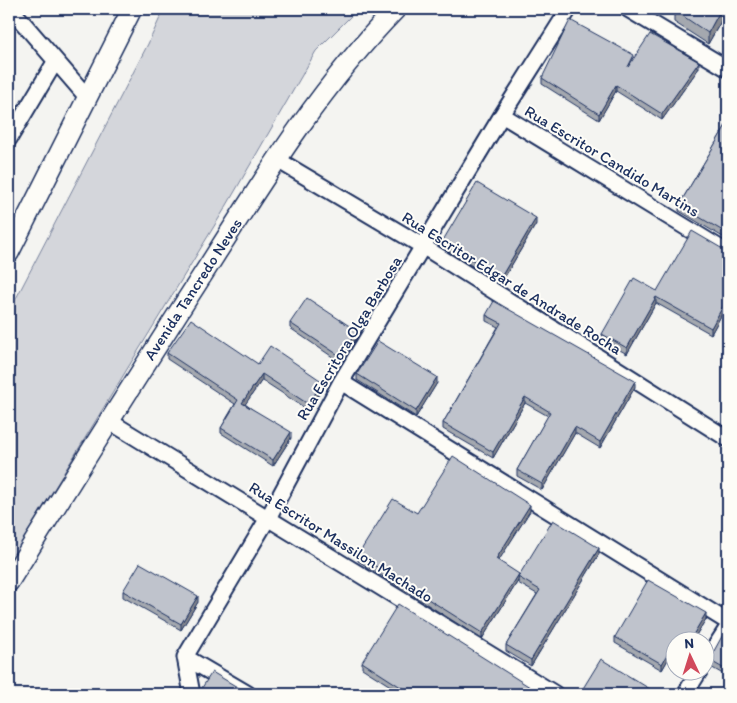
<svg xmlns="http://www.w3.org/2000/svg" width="737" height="703" font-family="Itim,sans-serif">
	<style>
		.green { fill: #d4d6db; stroke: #78829c }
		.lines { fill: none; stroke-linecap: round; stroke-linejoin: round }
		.minor-casing { stroke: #1b2f5e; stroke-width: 19 }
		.tertiary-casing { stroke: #1b2f5e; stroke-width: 22 }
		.minor { stroke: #fdfcf7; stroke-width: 15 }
		.tertiary { stroke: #fdfcf7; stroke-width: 19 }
		.wall { fill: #a4a8af; stroke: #1b2f5e }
		.shaded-wall { fill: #86888f; stroke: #1b2f5e }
		.building { fill: #bfc3cc; stroke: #1b2f5e }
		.labels { text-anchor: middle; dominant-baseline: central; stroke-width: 4; stroke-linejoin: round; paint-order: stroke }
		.street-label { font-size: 16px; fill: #1b2f5e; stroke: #fdfcf7 }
	</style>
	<rect width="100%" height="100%" fill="#f4f4f1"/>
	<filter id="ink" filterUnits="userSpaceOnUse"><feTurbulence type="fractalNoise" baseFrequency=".02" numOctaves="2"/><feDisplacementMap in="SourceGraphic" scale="10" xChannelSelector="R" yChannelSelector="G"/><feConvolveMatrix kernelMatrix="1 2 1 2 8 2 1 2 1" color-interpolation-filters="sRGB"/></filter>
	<g filter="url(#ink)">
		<!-- green -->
		<path class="green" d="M164,9h194l-42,42 -89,154 -218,358v-251l139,-268z"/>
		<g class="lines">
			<defs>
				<path id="minor" d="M11,9l76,88
					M628,9l100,60
					M502,115l226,138
					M9,139l46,-77
					M276,159l148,88 304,192
					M341,382l387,240
					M109,421l446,273
					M185,657l63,37
					M704,664l24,-37
					M192,694l-7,-37 83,-139 73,-136 161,-267 67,-106
					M685,694l15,-24"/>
				<path id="tertiary" d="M9,253l123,-244
					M9,582c65,-105 131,-210 198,-314 57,-90 114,-182 189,-259"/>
			</defs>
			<!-- minor casing -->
			<use href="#minor" class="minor-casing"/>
			<!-- tertiary casing -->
			<use href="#tertiary" class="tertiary-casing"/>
			<!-- minor -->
			<use href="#minor" class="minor"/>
			<!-- tertiary -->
			<use href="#tertiary" class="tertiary"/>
		</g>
		<!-- wall -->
		<path class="wall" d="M728,9l-20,35 -34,-22v-12z
			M634,58l65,10 -37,52 -46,-29 -17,29 -57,-36v-6z
			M728,122v118l-49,-29v-6z
			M536,224l-35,59 -59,-35v-6z
			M728,252v51l-17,31 -55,-31 -29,51 -25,-14v-6l55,-43z
			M486,315l149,72 -35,61 -25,-15 -33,57 -25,-14v-6l31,-54 -23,-13 -32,55 -50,-29v-6l55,-96 -12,-6z
			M290,323l67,14 -17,25 -50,-34z
			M167,353l91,11 65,24 -15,22 -46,-30 -17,24 46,34 -18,28 -52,-33v-5l14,-24 -68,-45z
			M357,374l80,9 -21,34 -59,-37z
			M530,511l-32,50 21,14 80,-21 -68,112 -25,-15v-6l31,-51 -19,-11v-2l-36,58 -124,-78v-6l59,-42z
			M123,591l75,11 -17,28 -58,-33z
			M706,619l-13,21h-19v9l-12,21 -47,-27v-6z
			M728,630v47l-19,-11v-6z
			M362,662l179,32h-138l-41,-26z
			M582,690l76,4h-76z"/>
		<!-- shaded-wall -->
		<path class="shaded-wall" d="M721,9h7l-20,35v-11z
			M699,62v6l-37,52v-6z
			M616,85v6l-17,29v-6z
			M536,218v6l-35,59v-6z
			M656,297v6l-29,51v-6z
			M728,297v6l-17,31v-6z
			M357,331v6l-17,25v-6z
			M262,374v6l-20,29v-6z
			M437,377v6l-21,34v-6z
			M635,381v6l-35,61v-6z
			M323,382v6l-15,22v-6z
			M525,397v6l-32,55v-6z
			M575,427v6l-33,57v-6z
			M291,432v6l-18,28v-6z
			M530,505v6l-34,54v-6z
			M599,548v6l-68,112v-6z
			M519,574l-1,7 -36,58v-6z
			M198,596v6l-17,28v-6z
			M706,613v6l-13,21h-3z
			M674,643v6l-12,21v-6z"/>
		<!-- building -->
		<path class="building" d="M675,9h46l-13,24 -34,-23z
			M570,20l64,35 -6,12 22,-33 49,28 -37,52 -46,-29 -17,29 -57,-36z
			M728,122v112l-49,-29z
			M477,183l59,35 -35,59 -59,-35z
			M692,231l36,21v45l-17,31 -55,-31 -29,51 -25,-14 32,-56 23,13z
			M307,298l50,33 -17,25 -50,-33z
			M494,301l141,80 -35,61 -25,-15 -33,57 -25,-14 33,-58 -25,-15 -32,55 -50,-29 58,-100 -15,-8z
			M191,319l67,45 12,-18 53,36 -15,22 -46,-30 -20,29 49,29 -18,28 -52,-32 17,-28 -71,-47z
			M378,341l59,36 -21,34 -59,-37z
			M453,456l77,49 -34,54 23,15 -37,59 -124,-78 35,-56 24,14z
			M553,520l46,28 -68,112 -25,-15 34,-55 -22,-13z
			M140,563l58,33 -17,28 -58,-33z
			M648,580l58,33 -16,27h-16v3l-12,21 -47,-27z
			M398,604l143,90h-132l1,-1 -48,-31z
			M726,629l2,1v41l-19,-11z
			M601,659l57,35h-70l-6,-4z
			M212,672l37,22h-48l-1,-3z"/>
	</g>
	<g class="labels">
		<!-- street labels -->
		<g class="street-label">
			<text transform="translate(612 161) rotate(31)">Rua Escritor Candido Martins</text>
			<text transform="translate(512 283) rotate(32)">Rua Escritor Edgar de Andrade Rocha</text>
			<text transform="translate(193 289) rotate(-57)">Avenida Tancredo Neves</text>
			<text transform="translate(349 338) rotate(-59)">Rua Escritora Olga Barbosa</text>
			<text transform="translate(341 542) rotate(32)">Rua Escritor Massilon Machado</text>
		</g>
	</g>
	<!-- margin -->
	<rect width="737" height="703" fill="none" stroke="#fdfcf7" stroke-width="30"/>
	<rect x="15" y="15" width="707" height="673" fill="none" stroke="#1b2f5e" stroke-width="2" filter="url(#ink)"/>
	<!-- north arrow -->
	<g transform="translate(690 656) rotate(356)"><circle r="24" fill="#fdfcf7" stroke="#a3aaba"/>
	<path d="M0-4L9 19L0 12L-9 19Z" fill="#d1495b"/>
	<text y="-8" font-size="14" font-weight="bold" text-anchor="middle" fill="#1b2f5e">N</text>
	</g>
</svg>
